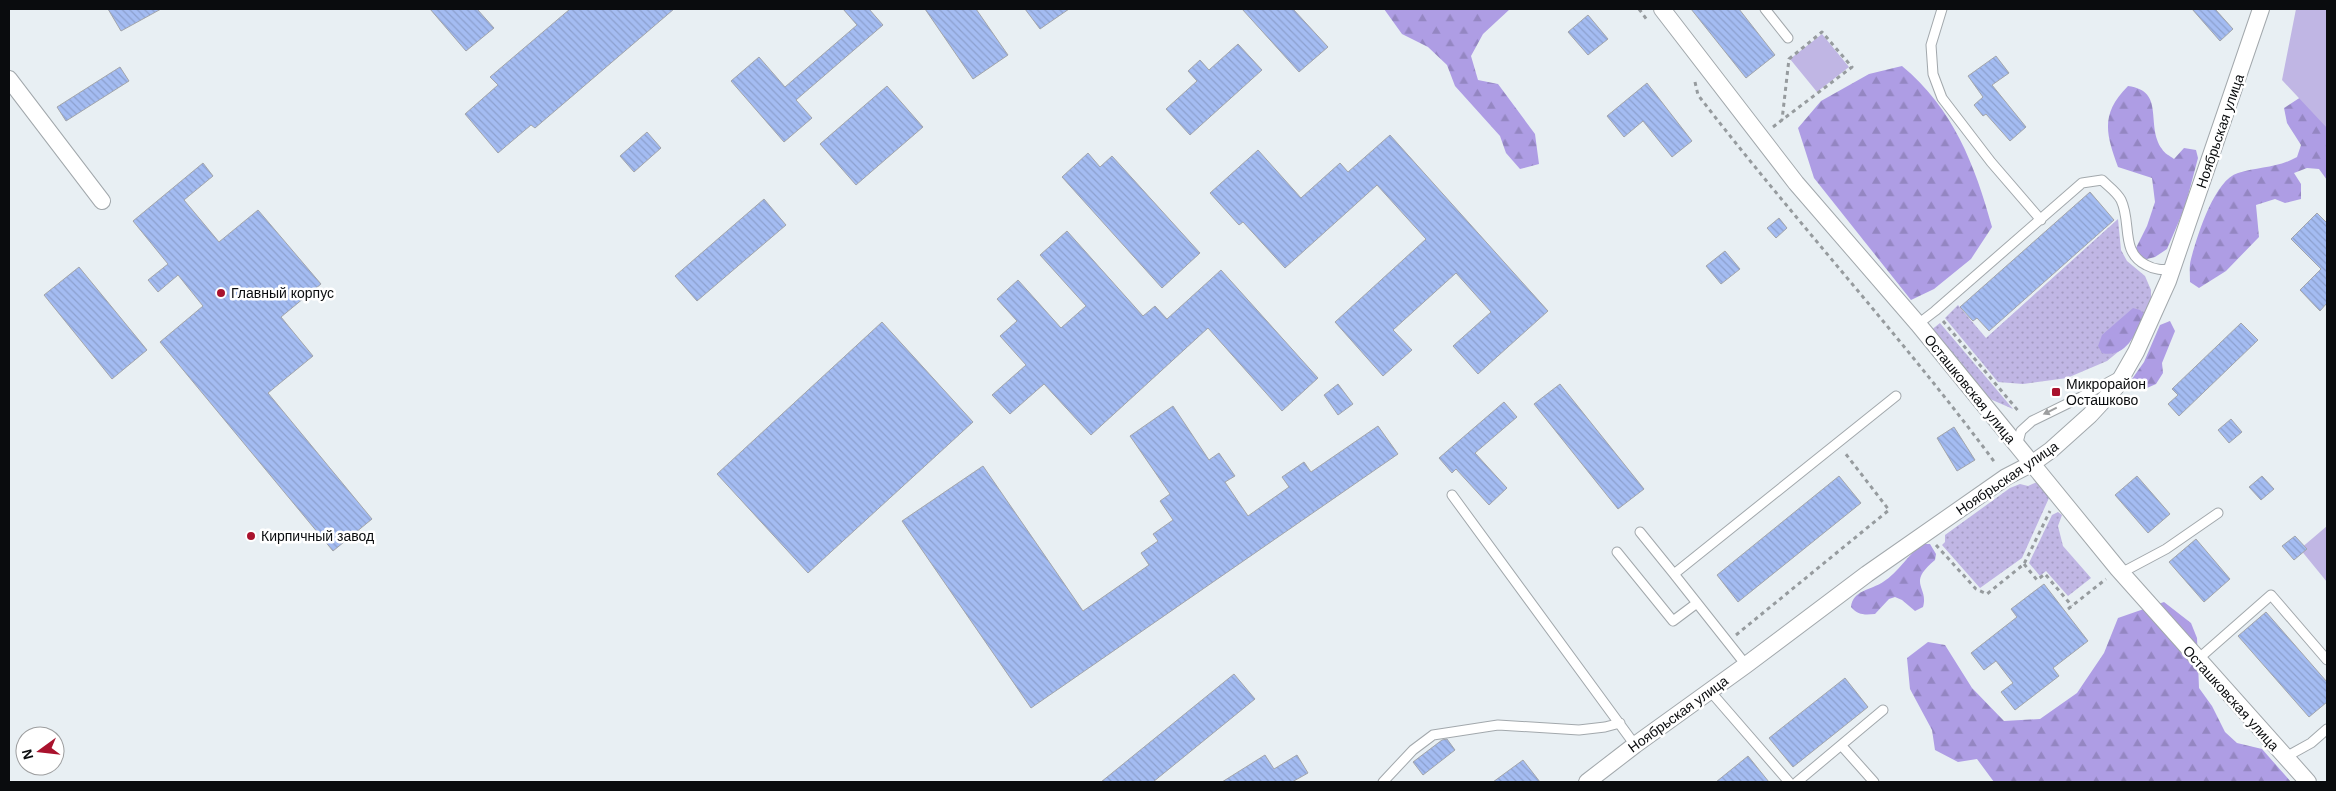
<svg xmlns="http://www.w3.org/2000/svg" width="2336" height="791" font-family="Arial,sans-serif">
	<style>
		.grass { fill: url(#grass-dots) }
		.forest { fill: url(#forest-firs) }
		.garden { fill: #c0b6e4 }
		.building { fill: url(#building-back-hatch); stroke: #a2a5ab }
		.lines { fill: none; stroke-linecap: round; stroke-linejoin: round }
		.service-casing { stroke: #a2a8ac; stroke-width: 11 }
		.minor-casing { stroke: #a2a8ac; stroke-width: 18 }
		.path { stroke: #969b9e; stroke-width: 3; stroke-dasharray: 4 4; stroke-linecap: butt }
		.service { stroke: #fff; stroke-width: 9 }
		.minor { stroke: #fff; stroke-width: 16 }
		.oneway { fill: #9d9e9f }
		.poi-dot { fill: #a9122d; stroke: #fff; stroke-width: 2 }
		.labels { text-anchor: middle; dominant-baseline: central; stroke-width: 5; stroke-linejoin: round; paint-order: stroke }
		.street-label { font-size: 14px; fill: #0a0c0e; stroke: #fff }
		.poi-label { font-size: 14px; fill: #0a0c0e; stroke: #fff; text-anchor: start }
	</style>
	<defs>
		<pattern id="grass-dots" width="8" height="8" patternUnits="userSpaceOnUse" patternTransform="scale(1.25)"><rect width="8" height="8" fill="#c0b6e4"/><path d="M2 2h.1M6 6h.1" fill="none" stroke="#a49bc2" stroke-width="1.8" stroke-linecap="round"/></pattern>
		<pattern id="forest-firs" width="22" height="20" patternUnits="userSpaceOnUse" patternTransform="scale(1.25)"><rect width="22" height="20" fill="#ae9de4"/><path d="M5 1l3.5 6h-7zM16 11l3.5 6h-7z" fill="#9486c2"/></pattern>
		<pattern id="building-back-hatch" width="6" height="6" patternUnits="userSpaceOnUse" patternTransform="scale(1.25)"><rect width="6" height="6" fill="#a4bcf2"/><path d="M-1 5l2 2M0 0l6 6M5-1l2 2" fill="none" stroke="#8ca0ce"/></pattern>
	</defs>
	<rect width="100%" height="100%" fill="#e8eff3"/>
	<!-- grass -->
	<path class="grass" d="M2118,219l3,31 6,11 18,15 6,14v11l-22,42 -22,18 -40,17 -44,6 -25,-2 -53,-64 13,-13 28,33z
		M1940,323l73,86 -23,-10 -12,-10 -18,-28 -30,-30z
		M2037,482l9,9 3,7 -27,60 -42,30 -38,-43 3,-3v-7l65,-47 10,-4 8,2z
		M2058,512l4,3 -4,11 5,20 28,32 -23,18 -22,-25 -6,5 -11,-13 23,-48z"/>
	<!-- forest -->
	<path class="forest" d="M1384,9h126l-27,25 -12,22 7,24 20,4 37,50 4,30 -19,5 -14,-16 -6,-17 -45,-50 -8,-21 -19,-18 -26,-13z
		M1902,66c51,42 73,99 90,161l-21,32 -37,30 -23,11 -97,-122 -16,-50 23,-27 48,-27z
		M2128,86c38,5 17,39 34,63 2,4 8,7 12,10l10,-11 12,2 2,8 -13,49 -18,42 -12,8 -12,3 -8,-10 12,-24 8,-24 -3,-24 -34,-11c-12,-33 -18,-53 10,-81z
		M2327,90v90l-8,-11 -12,-1 -13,5 7,11v15l-16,4 -10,-4 -19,6 3,32 -33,34 -27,17 -9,-6c0,-7 -1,-16 1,-23 6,-22 23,-79 47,-86 20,-6 40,-5 59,-16l4,-12 -14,-22 -3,-15 20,-13z
		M2133,308l7,2 4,4c-7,18 -18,45 -42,39l-4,-7 4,-11z
		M2170,321l5,10 -13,32 1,10 -7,11 -9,4 -12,-2 -3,-7 12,-17 16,-37z
		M1923,544h7l6,10 -1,6c-29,24 -6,26 -12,47l-8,4 -13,-11 -7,-3 -6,2 -14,15c-11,1 -17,1 -24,-7 2,-17 20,-17 32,-25 16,-10 25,-28 40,-38z
		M2164,602l27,21 6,15 2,50 13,18 13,26 12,11 25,6 29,33h-297l-17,-23 -19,3 -23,-12 -3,-20 -22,-41 -3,-31 21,-16 17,3 27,43 32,33 36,-2 37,-26 27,-40 14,-35z"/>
	<!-- garden -->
	<path class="garden" d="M2296,9h31v119l-45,-48z
		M1822,34l27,33 -32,25 -27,-33z
		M2327,526v56l-27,-33z"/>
	<!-- building -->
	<path class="building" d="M108,9h53l-40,22z
		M430,9h47l17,19 -28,23z
		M570,9h104l-139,119 -4,-3 -33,28 -33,-39 33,-29 -8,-8z
		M843,9h26l14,16 -87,75 16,18 -28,24 -53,-61 28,-24 26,30 72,-62z
		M925,9h51l32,46 -35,24z
		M1025,9h44l-29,20z
		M1242,9h51l35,38 -29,25z
		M1691,9h48l36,46 -29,23z
		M2192,9h23l18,20 -13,12z
		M1588,15l20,24 -20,16 -20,-23z
		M1238,44l24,26 -72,65 -24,-26 31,-28 -9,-10 12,-11 9,10z
		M1996,56l13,17 -17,12 34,42 -16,14 -24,-27 -3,2 -9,-11 9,-8 -15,-21z
		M120,67l9,14 -63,40 -9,-14z
		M1647,83l45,58 -20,16 -29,-36 -19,16 -17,-21z
		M887,86l36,41 -67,58 -36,-41z
		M647,132l14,16 -27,24 -14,-16z
		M1390,135l158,176 -70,63 -25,-28 38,-34 -35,-39 -63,57 19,20 -29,26 -48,-54 91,-83 -49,-54 -92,83 -42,-46 -4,3 -29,-32 48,-43 43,48 39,-35 8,9z
		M1088,153l12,14 12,-11 88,97 -38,35 -100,-111z
		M203,163l10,13 -29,24 35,42 39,-32 63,74 -40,33 32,39 -45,37 104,126 -39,32 -173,-209 43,-36 -25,-31 -20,17 -10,-12 20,-16 -35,-43z
		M2090,192l24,28 -125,111 -12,-13 -4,3 -13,-14z
		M764,199l22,26 -89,76 -22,-25z
		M2317,213l10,10v80l-7,8 -20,-21 21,-21 -30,-30z
		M1779,218l8,10 -11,10 -9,-10z
		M1067,231l76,85 12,-10 12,13 54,-49 97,108 -36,33 -74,-83 -117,107 -47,-51 -34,30 -18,-19 34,-30 -26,-29 17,-15 -20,-22 21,-19 43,48 25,-22 -46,-51z
		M1725,251l15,18 -19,15 -15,-18z
		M79,267l68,83 -35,29 -68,-84z
		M882,322l91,100 -165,151 -91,-99z
		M2241,323l17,17 -79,76 -11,-12 10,-9 -6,-6z
		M1338,384l15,20 -15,11 -14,-20z
		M1560,384l84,105 -26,20 -84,-105z
		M1504,402l13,15 -42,36 32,35 -18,17 -33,-36 -4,4 -13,-15z
		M1173,406l36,54 10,-7 16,23 -10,6 23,34 41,-29 -7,-10 22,-15 7,10 67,-46 20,28 -367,254 -129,-187 81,-55 100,145 66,-46 -8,-12 17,-12 -5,-7 20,-14 -13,-19 10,-7 -40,-58z
		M2231,419l11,13 -13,11 -11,-13z
		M1954,427l21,33 -18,11 -20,-33z
		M1839,476l22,27 -123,99 -21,-27z
		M2137,476l33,38 -22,19 -33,-38z
		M2262,476l12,13 -13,11 -12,-13z
		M2295,536l12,13 -13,11 -12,-14z
		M2196,539l34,40 -26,23 -35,-40z
		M2044,584l44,57 -35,27 6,8 -44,34 -14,-18 12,-9 -17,-22 -12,9 -13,-17 46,-36 -6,-8z
		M2266,612l61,70v20l-18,15 -71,-81z
		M1234,674l21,25 -102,83h-52z
		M1845,678l23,29 -75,60 -24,-29z
		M1447,739l8,11 -32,25 -10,-13 29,-22z
		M1265,755l9,14 23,-14 11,18 -16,9h-70z
		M1748,756l21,26h-53z
		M1523,760l17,22h-47z"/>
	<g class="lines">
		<defs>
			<path id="service" d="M1765,9l23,29
				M1942,9l-11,36 2,29 9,24 49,64 50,58
				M1918,324l17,-13 147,-128 20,-3c6,6 15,12 19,20 11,23 -1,52 25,65 9,5 16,5 26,4
				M2017,446l4,-15 11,-10 49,-24 37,-20
				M1452,495l183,250
				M1640,532l34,42
				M1617,552l56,69 24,-18
				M2121,573l45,-24 52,-36
				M2197,660l74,-65 56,65
				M1746,665l-72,-91 222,-178
				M1710,691l79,91
				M1841,745l33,37
				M2284,758l27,-15 16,-14
				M1383,782l30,-32 20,-15 65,-10 81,5 26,-3 15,-4
				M1797,782l86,-72"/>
			<path id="minor" d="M1662,9l134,174 122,141 200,245 190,213
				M9,79l93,122
				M1587,782l48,-37 111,-80 121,-91 139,-97 27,-14 18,-13 39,-35 26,-28 20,-35 32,-71 93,-272"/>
		</defs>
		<!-- service casing -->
		<use href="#service" class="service-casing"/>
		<!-- minor casing -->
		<use href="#minor" class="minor-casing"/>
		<!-- path -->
		<path class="path" d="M1639,9l8,11
			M1695,82l3,13c97,126 204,242 298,369
			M1773,127l9,-7 70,-53 -30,-35 -33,27 -7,61
			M1943,321l77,92
			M1936,545l40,44 11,5 37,-30 26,-53
			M2024,564l13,16 8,-6 27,32
			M2068,609l38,-30
			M1736,635l153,-125 -44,-57"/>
		<!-- service -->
		<use href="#service" class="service"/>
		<!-- minor -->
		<use href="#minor" class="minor"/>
	</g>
	<!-- one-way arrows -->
	<defs><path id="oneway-solid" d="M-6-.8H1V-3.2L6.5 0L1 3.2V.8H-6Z" transform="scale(1.25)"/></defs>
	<use class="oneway" href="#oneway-solid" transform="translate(2050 411) rotate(154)"/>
	<!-- markers -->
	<g class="poi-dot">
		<circle cx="221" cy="293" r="5"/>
		<rect x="2051" y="387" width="10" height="10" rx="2.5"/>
		<circle cx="251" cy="536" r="5"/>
	</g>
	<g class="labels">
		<!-- street labels -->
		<g class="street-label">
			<text transform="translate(2220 131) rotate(-71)">Ноябрьская улица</text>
			<text transform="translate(1970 389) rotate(51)">Осташковская улица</text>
			<text transform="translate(2007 478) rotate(-34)">Ноябрьская улица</text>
			<text transform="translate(2231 698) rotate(48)">Осташковская улица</text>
			<text transform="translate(1678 714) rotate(-36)">Ноябрьская улица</text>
		</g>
		<!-- poi labels -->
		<g class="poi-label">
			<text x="231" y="293">Главный корпус</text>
			<text x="2066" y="384">Микрорайон<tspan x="2066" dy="16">Осташково</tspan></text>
			<text x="261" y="536">Кирпичный завод</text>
		</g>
	</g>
	<!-- border -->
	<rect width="2336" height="791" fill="none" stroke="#0a0c0e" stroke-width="20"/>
	<!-- north arrow -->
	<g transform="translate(40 751) rotate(255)"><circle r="24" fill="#ffffff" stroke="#9d9e9f"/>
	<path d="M0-4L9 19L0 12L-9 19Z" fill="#a9122d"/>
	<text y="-8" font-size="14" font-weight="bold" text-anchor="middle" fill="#0a0c0e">N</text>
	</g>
</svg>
